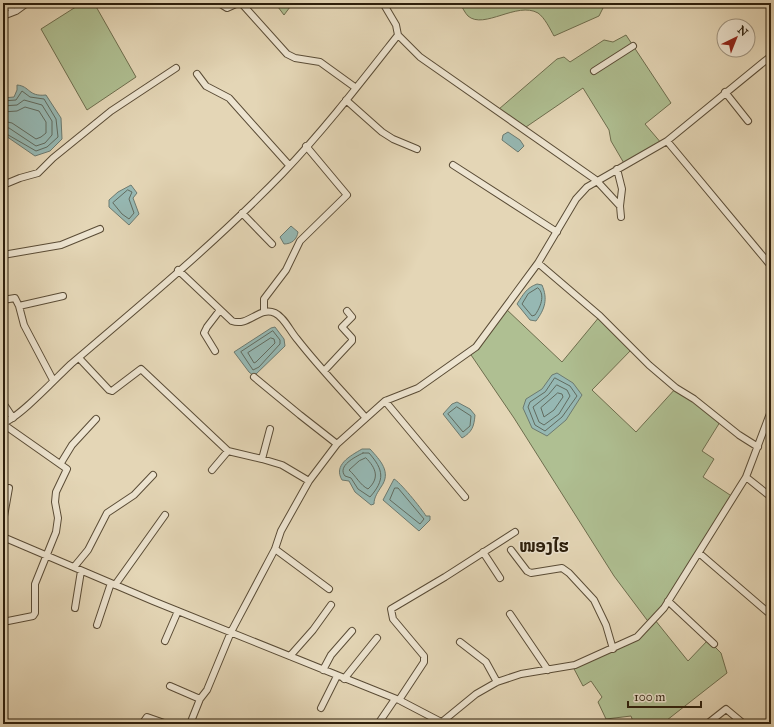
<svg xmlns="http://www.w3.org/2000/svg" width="774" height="727" font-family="'IM FELL Great Primer','Noto Sans Lao',serif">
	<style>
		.green { fill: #afbf92; stroke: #6e6e4e }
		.water { fill: #96b8b3; stroke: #6c7a70 }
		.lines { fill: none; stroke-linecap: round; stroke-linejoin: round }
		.shore { stroke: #616b5f; stroke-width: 1 }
		.minor-casing { stroke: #5a4c36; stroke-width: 8 }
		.minor { stroke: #ede4d0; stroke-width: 6 }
		.labels { text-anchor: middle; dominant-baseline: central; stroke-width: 3; stroke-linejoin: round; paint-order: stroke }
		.quarter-label { font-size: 17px; font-weight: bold; fill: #2c1e0b; stroke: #ede4d0 }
	</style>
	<rect width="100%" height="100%" fill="#e4d6b6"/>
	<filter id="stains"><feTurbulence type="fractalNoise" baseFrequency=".005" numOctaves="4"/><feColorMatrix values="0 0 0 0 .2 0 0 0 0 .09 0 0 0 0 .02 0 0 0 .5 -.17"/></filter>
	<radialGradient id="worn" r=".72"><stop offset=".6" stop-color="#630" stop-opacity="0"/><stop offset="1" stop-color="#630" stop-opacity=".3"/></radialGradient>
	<!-- green -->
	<path class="green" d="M82,3h12l42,74 -49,33 -46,-81z
		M275,3h18l-9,12z
		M460,3h144l1,1 -6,12 -45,20c-4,-7 -9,-18 -16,-23 -21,-12 -54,17 -70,3 -3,-3 -6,-9 -8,-13z
		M626,35l45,68 -26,21 17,20 -37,21 -14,-24 -2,-11 -26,-42 -57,39 -27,-18 58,-50 7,-2 6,5 34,-22 9,2z
		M505,308l57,54 38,-46 33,32 -41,42 44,42 40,-44 44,34 -18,29 12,8 -11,18 30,20 -78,123 33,41 20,-21 13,13 6,20 -65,51h-28l-3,-8 -25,3 -8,-17 4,-5 -11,-16 -8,5 -11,-21 66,-31 12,-10 -36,-48 -100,-158 -45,-66z"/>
	<!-- water -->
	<path class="water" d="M17,85c13,1 11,12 29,10l15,23 1,21 -12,12 -15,5 -32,-22v-36l11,-1 3,-7z
		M508,132l12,8 4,6 -6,6 -16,-12 1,-5z
		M131,185l6,8 -4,5 6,16 -10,11 -20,-18v-7l9,-8z
		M291,226l7,6c-1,7 -6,12 -14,12l-4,-7z
		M537,284l5,1c6,14 3,24 -6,36l-6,-1 -13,-16c6,-9 9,-16 20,-20z
		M275,327l9,12 1,7 -31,30 -5,-4 -15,-20 37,-24z
		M557,373l16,10 9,12 -16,25 -19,16 -15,-8 -9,-20 3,-9 16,-10 10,-14z
		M457,402l13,7 5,6c-1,12 -3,17 -13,23l-19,-24 9,-10z
		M362,449h8c10,11 22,23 11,38 -3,5 -7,10 -7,17l-3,1 -16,-13 -6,-11 -7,-1c-9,-15 8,-24 20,-31z
		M394,479c5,2 28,30 32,37h4v4l-11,11 -36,-31z"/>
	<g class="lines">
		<!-- shore -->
		<path class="shore" d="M3,101l13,-1 6,-9 8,6 14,2 12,20 2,18 -11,10 -11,4 -33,-19
			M3,106l14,-1 7,-5 18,5 10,16v14l-7,8 -9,3 -27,-18 -6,-1
			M3,112l14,-1 8,-4 14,4 7,11v11l-5,4 -5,2 -24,-16 -9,-2
			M128,190l4,2 -3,7 5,14 -5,6 -7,-5 -9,-11z
			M538,288c8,7 2,20 -3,27l-3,1 -10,-12 6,-10z
			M273,331l7,9v4l-21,23 -6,3 -12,-18z
			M271,338l3,1 1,4 -19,19 -2,1 -6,-10z
			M555,378l15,8 7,10 -15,21 -17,14 -10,-6 -7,-18 2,-5 15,-10z
			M557,385l10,5 3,6 -11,18 -15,11 -5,-3 -6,-15 15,-12z
			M558,393l4,1 1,3 -9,13 -10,7 -3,-9z
			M457,407l14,9 -1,10 -7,6 -15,-18z
			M363,453h6c15,17 16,27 1,44l-12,-8 -7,-11 -6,-2c-8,-10 10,-19 18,-23z
			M366,458c10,10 14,20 2,31 -8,-4 -12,-13 -19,-19l10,-9z
			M395,488h3l26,31 -4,5 -30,-24z"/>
		<defs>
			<path id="minor" d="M8,3l5,9
				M219,3l8,5 11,-5 5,2 44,49 8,4 25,4 36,26
				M383,3l13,22 2,10 22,22 176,123 24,26 1,11
				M3,16l13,-5 11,-8
				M594,71l39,-25
				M197,74l9,12 23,12 60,67
				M725,92l23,29
				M346,100l36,32 11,7 24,10
				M667,141l104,125
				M453,165l104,67
				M617,169l5,20 -2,17
				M3,185l17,-7 18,-5 15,-15 58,-47 65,-43
				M242,213l30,31
				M3,255l58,-10 39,-16
				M538,263l62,53 49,49 27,23 18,11 45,36 19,12
				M178,270l54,51c17,6 27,-15 43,-8 9,4 15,18 22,26 21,27 45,52 68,78
				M3,300l12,-2 4,8 44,-10
				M19,306l5,19 29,55
				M264,311v-12l22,-29 14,-29 47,-46 -41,-49
				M215,351l-11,-18 3,-6 13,-17
				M79,358l30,32 3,1 29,-22 87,82 34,8 20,6 27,16
				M324,371l28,-30v-3l-10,-11 10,-10 -5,-6
				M254,377l46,38 37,29
				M385,401l80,96
				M3,403l10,15
				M3,423c16,-5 53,-45 68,-59 72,-61 145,-122 211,-190 42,-44 79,-92 116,-139
				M3,424l64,45 -11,23 -1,10 3,16 -2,14 -21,52v29l-2,3 -30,6
				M262,459l8,-30
				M61,463l11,-18 24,-26
				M212,470l16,-19
				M746,477l25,20
				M3,522l6,-34
				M3,537l150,64 246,99 46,24
				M275,549l54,40
				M511,550l16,21 4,2 31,-5 7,5 25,27 12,25 7,24
				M483,552l17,26
				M699,553l72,62
				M74,567l14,-17 19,-37 27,-18 19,-20
				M115,585l50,-70
				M668,601l46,43
				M75,608l6,-37
				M510,614l38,56
				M97,625l14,-42
				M165,641l13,-30
				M460,642l26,20 11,20
				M290,656l23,-26 18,-25
				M323,670l8,-15 21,-24
				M344,679l33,-41
				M170,686l30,13
				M399,700l25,-38v-6l-31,-37 -2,-10 54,-32 70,-45
				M321,708l16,-32
				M443,721l33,-27 21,-12 24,-8 54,-9 62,-28 27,-29 82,-131 25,-66
				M142,724l5,-7 20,7
				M190,724l10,-25 7,-9 24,-58 44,-83 6,-18 28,-50 28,-37 48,-43 33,-13 58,-41 62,-84 38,-64 11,-12 80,-46 104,-85
				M378,724l17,-25
				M707,724l19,-15 18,15"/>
		</defs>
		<!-- minor casing -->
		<use href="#minor" class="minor-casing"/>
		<!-- minor -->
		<use href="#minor" class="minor"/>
	</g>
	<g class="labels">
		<!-- quarter labels -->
		<g class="quarter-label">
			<text x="544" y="546">ໜອງໄຮ</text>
		</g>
	</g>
	<!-- margin -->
	<rect width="774" height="727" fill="none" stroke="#e4d6b6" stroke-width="16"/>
	<rect x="4" y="4" width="766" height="719" fill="none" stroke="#2c1e0b" stroke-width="2"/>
	<rect x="8" y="8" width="758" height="711" fill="none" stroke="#2c1e0b"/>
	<!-- north arrow -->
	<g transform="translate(736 38) rotate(43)"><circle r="19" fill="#ede4d0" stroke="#a09581"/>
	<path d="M0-3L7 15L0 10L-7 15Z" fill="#8f2418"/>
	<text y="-6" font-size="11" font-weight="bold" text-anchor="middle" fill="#2c1e0b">N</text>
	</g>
	<!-- scale -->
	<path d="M628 701v6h73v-6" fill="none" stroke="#2c1e0b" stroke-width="2"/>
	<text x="634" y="701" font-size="12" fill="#2c1e0b" stroke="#ede4d0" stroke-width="3" paint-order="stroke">100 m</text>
	<rect width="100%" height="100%" filter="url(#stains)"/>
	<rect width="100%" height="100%" fill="url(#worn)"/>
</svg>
